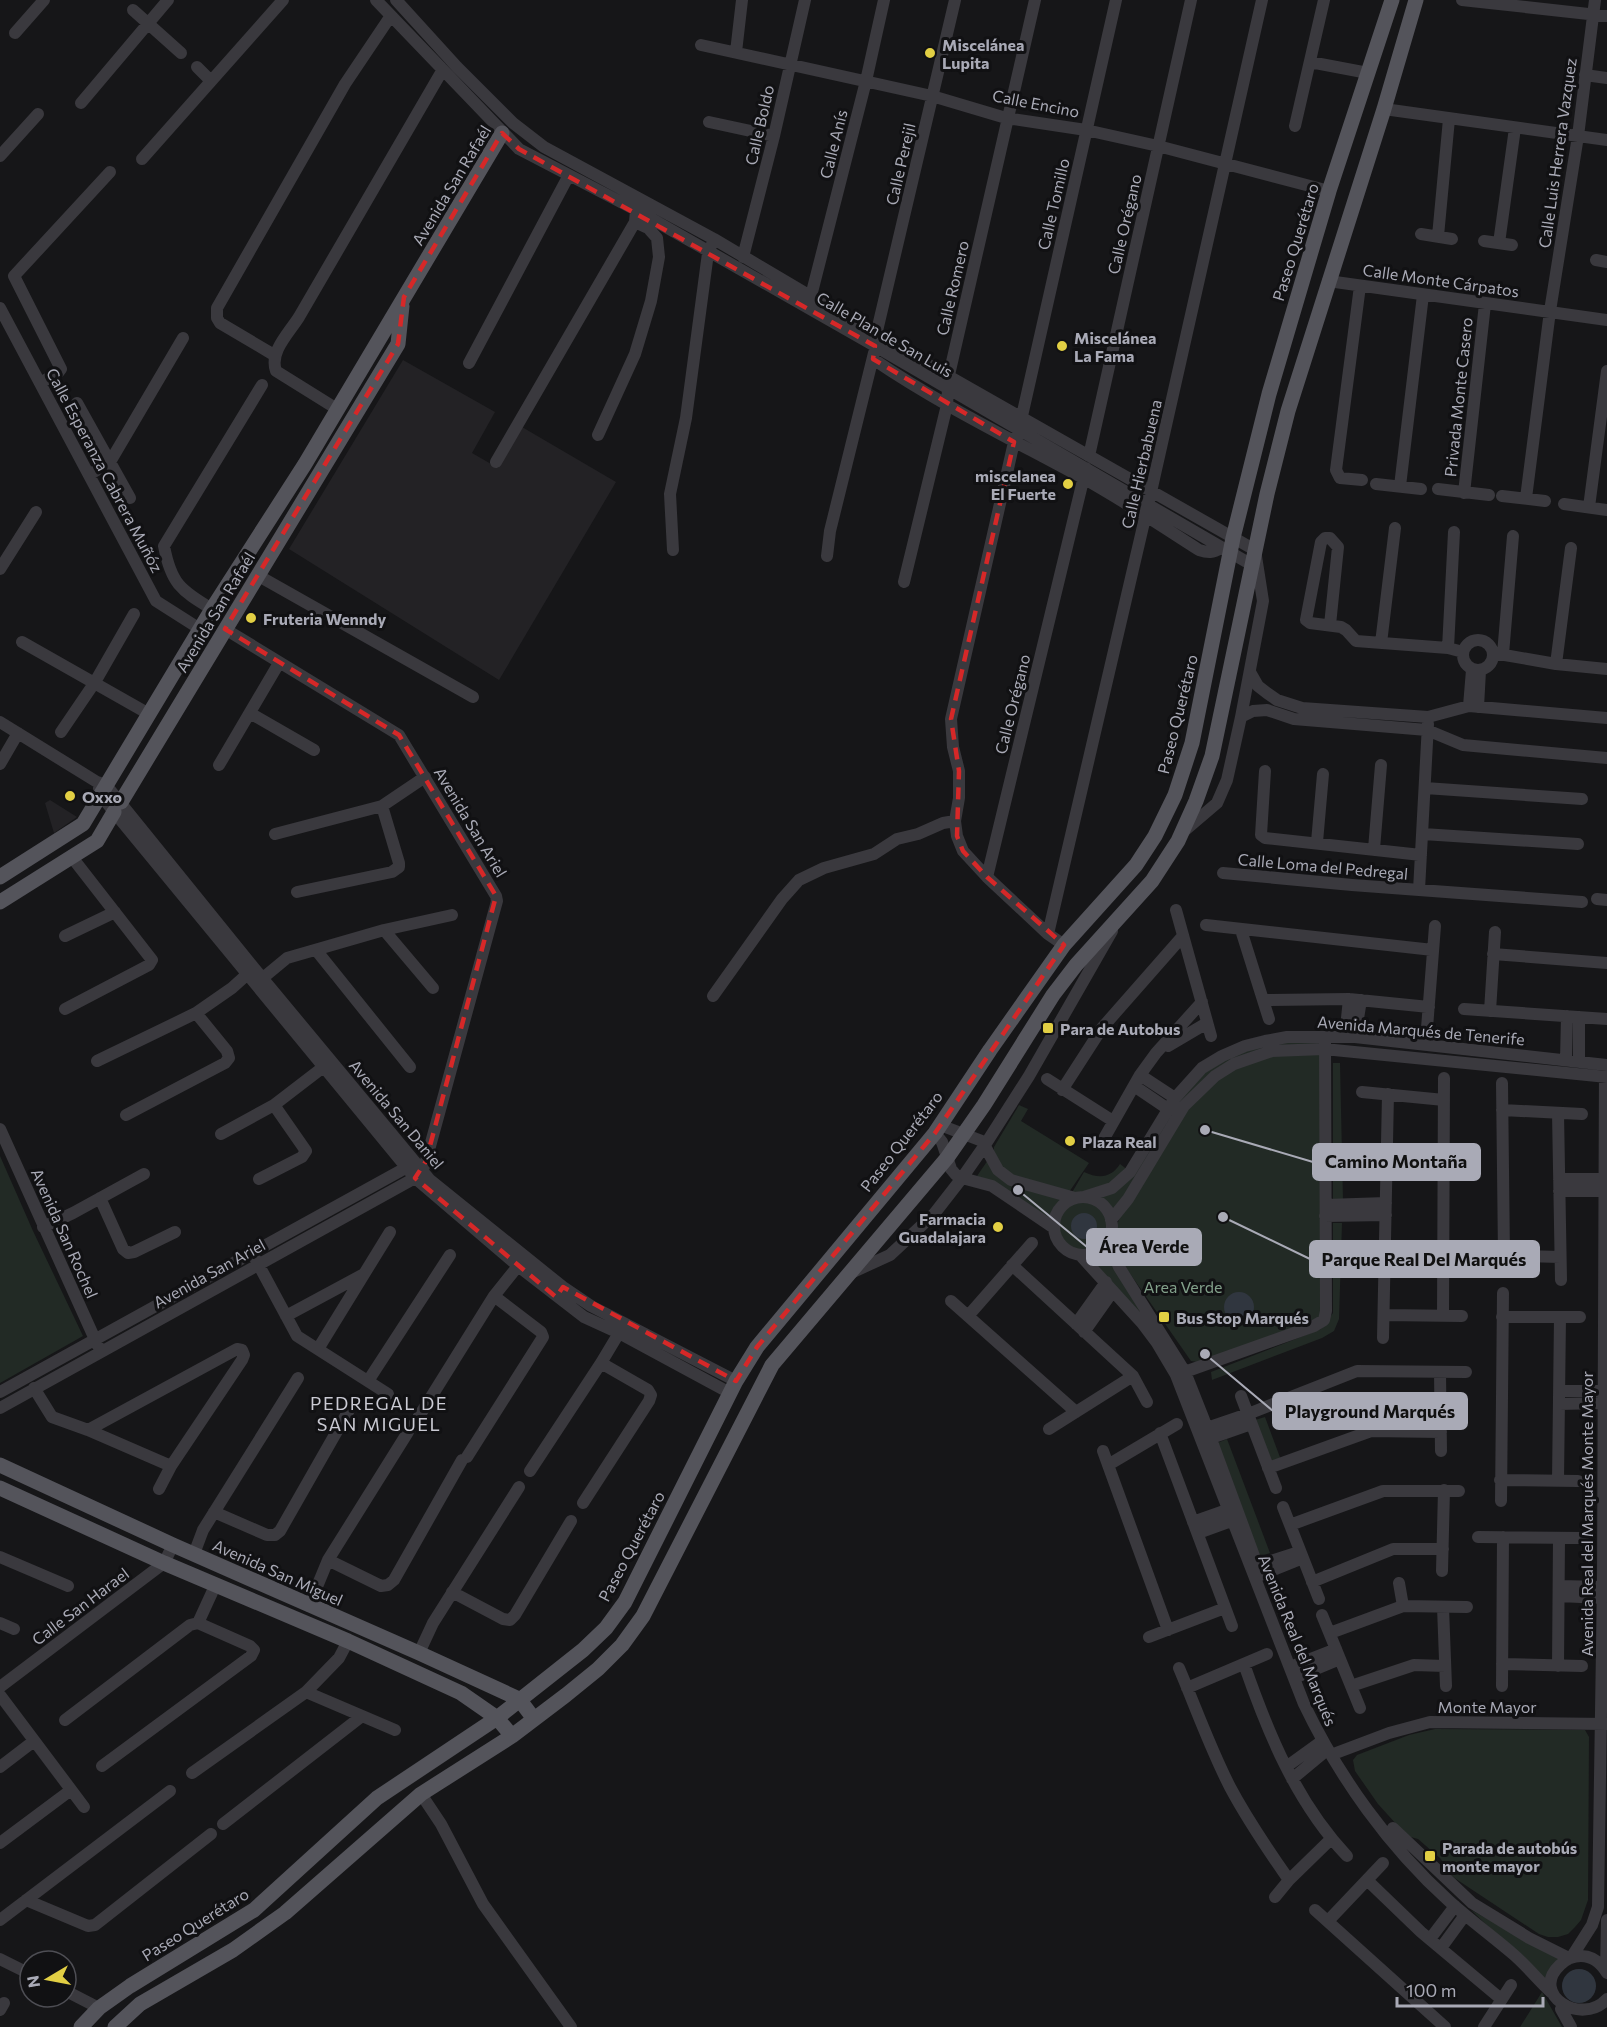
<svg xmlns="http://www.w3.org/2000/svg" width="1607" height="2027" font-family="Commissioner,sans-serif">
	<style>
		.built { fill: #232225 }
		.green { fill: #222a25 }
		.water { fill: #30363f }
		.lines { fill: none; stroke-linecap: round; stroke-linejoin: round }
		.minor { stroke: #3a393e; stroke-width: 12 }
		.major { stroke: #54545b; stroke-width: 15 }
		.marked { fill: none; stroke: #d62828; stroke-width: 4.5; stroke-dasharray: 12 8; stroke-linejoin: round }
		.poi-dot { fill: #e2cf44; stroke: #111113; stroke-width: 2 }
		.labels { text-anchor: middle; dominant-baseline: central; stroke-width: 6; stroke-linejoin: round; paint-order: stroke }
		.poi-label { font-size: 16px; font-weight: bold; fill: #a9aab6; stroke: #111113; text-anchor: start }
		.street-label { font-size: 16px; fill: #a9aab6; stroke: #111113 }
		.park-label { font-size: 16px; fill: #82a08a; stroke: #111113 }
		.neighbourhood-label { font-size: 18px; letter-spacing: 1.5px; fill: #cacad3; stroke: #111113 }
		.leader { fill: none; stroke: #a9aab6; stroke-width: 2 }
		.callout-dot { fill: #a9aab6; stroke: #111113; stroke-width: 2 }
		.callout { fill: #a9aab6; stroke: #a9aab6; stroke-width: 2 }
		.callout-label { font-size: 18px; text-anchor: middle; font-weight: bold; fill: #111 }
	</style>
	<rect width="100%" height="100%" fill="#161618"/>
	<!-- built -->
	<path class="built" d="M403,360l92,52 -23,41 26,15 24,-41 94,55 -117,198 -210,-131z
		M50,800l27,17 -23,16 -9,-30z"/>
	<!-- green -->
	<path class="green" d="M1322,1037v11l-50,2 -73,38 -88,129c-4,-11 -11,-16 -23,-19l24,-8 64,-91 27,-29 42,-22z
		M1324,1050l-1,271 -126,41 -6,-1 -67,-96 -9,-36 13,-30 57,-93 31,-30 57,-24z
		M1333,1063h7l3,138h-10z
		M1019,1105l9,4 -7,12 68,42 -22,32 -56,-15 -17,-24v-9z
		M0,1156l33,75 50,105 -83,47z
		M988,1160l7,11 70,28 -10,10 -4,15 -74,-48z
		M1120,1164l9,7 -17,16 -42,9 14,-24c15,7 27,6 36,-8z
		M1059 1226a25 25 0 1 1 50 0a25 25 0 1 1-50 0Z
		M1333,1223h9l-3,96 -5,12 -12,7 -110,42 -1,-8 110,-43 12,-16z
		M1108,1250l73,120 -92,-110 7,-2z
		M1265,1417l16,43 -10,5 -16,-45z
		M1227,1439l43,114 -12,4 -43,-113z
		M1435,1729l150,1 4,7 -1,163 -7,20 -6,7 -7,7 -10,3h-10l-9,-3 -83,-55 -9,-7 -6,-13 -23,-20 -11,-3 -29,-32 -23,-33 -2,-11 4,-5 52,-20z
		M1471,1910l91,49 -14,25 -7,-7z
		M1542,1992l20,35h-42z"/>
	<!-- water -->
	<path class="water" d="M1071 1226a13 13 0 1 1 26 0a13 13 0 1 1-26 0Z
		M1224 1307a15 15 0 1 1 30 0a15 15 0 1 1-30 0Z
		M1562 1986a17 17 0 1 1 34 0a17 17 0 1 1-34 0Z"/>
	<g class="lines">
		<!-- minor -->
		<path class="minor" d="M376,0l143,149 117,61 239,136 377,219
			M396,0l61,67 56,56 31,24 170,92 162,96 379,215 8,51 -22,116 -14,63 -10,23 -34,29
			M1462,0l145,16
			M133,10l48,43
			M15,33l29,-33
			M701,45l231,51 74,22 80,12 72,16 171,45
			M736,52l6,-52
			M1310,62l58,11
			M197,67l14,14
			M1585,75l22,3
			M81,103l87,-103
			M1384,109l223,31
			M709,122l65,14
			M1295,126l29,-126
			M0,156l38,-42
			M142,159l141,-159
			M1421,234l31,5
			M1438,236l11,-117
			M1484,241l28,4
			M1499,243l16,-115
			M743,257l31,-121 31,-136
			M1596,260l11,2
			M1328,281l279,39
			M1360,286l-24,184 4,8 22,2
			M811,296l55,-215 18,-81
			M0,308l156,293 44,28
			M876,335l79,-335
			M274,355l-54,-32 -3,-5v-10l128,-224 45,-67
			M873,359c66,45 138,80 208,118 40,22 79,48 118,73 9,3 14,3 22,-2
			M469,363l100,-188
			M40,383l18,-10 3,-4 -47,-93 96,-104
			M77,403l53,95
			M337,409l-61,-38c-7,-19 13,-38 23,-54l143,-246
			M1022,416l94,-416
			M1019,428l-5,14 -63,277 2,28 6,24v27l-4,23 2,15 6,15 24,26 61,57 16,11
			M598,435l37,-81 16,-53 8,-44 -2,-19 -9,-10 -13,-6
			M1089,456l102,-456
			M496,462l139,-240 1,-12
			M89,475l21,-13 73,-124
			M1376,484l45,5
			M1400,486l23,-191
			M1438,489l51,6
			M1464,493l21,-189
			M1502,496l43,5
			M1526,498l24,-187 28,-175 17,-136
			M1564,504l43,6
			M1589,507l18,-136
			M673,550l-3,-56 16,-76 22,-165 3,-7
			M827,556l3,-25 44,-178
			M0,569l36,-57
			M257,575l216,122
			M904,582l43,-177 2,-30 86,-375
			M212,609c-32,-19 -41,-26 -48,-63l98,-161
			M1330,625l8,-78 -8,-9h-5l-4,4 -15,78 4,3 31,4 5,3 10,11 92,7 15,4
			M1463 655a15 15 0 1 1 30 0a15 15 0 1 1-30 0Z
			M22,642l127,72
			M1381,643l14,-115
			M1448,648l6,-116
			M1493,653l63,11 51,5
			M1503,654l10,-118
			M1556,664l15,-116
			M1250,672l8,14 9,7 10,7 25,8 126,9 41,-11 138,12
			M1469,706l3,-36
			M1478,707l2,-36
			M250,713l64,37
			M1241,717l12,-6 14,-1 27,9 133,11 36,15 144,13
			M0,722l97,60 9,3 148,183 176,212 133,107 28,19 145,75
			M61,732l34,-50 39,-68
			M0,764l18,-31
			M219,765l60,-102
			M1265,771l-4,64 4,3 156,17
			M99,788l2,7 13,17 301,366 103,88 66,51 35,16 111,60
			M1425,788l157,11
			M275,834l107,-28 43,-29
			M1423,834l155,10
			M1317,842l6,-68
			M1374,849l7,-84
			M1223,873l129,12 230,17
			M987,877l99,-409
			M1419,890l9,-166
			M297,892l95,-20 7,-5v-4l-17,-57
			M1597,899l10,1
			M1176,910l35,126
			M1206,925l227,25
			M384,930l49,58
			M1241,930l28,89
			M1048,934l103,-442 111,-492
			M65,936l50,-24
			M316,950l94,117
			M1493,954l114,9
			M258,982l29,-24 97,-28 68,-15
			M713,996l69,-97 17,-19 25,-12 50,-14 23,-15 21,-5 25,-11 12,-2
			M1263,1000l86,-1 80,8
			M65,1009l84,-44 3,-5 -81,-104
			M1464,1009l143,10
			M1490,1011l5,-79
			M1427,1028l8,-102
			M1345,1037l4,-38
			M1355,1037l6,-37
			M1168,1046l39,-23
			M1566,1060l1,-44
			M97,1061l99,-48 36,-25 21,-19
			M1579,1062v-45
			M1140,1075l35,23
			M1047,1079l66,42
			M1502,1083l2,173
			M1134,1086l34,23
			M1062,1090l40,-62 80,-91
			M1362,1092l82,8
			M1502,1110l80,4
			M1558,1113l3,167
			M126,1115l99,-52 4,-5 -2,-7 -31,-38
			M940,1125l42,16 16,29 13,10 64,18
			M0,1129l98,217
			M935,1133l7,9 9,27 5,6 6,3 30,8 62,42
			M221,1134l53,-29 56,-43
			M1102,1142l38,-67 16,-22 46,-51
			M259,1179l43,-22 4,-6 -32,-46
			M1559,1179h46
			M1559,1191h46
			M1084,1197l28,-9 18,-16 45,-74 27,-30 20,-12 23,-10 20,-5 22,-4h68l252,28
			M1054 1226a29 29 0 1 1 58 0a29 29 0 1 1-58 0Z
			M100,1198l23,51 5,4 6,-1 41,-20
			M1326,1205l60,-2
			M1325,1216l61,-1
			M1111,1220l17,-21 56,-93 31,-30 19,-12 38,-13 52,-2 283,28
			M43,1227l30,-14 71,-39
			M1109,1236l4,16 6,15 66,105 19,48 53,144
			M1483,1255l77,2
			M1081,1256l61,67 15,20 19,32 128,329c35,73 85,143 145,197 21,19 43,35 64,53 13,11 25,26 38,38
			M256,1260l41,76 91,58
			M1012,1265l121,111 14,26
			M853,1272l37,-17 44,-41 28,-36 23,-33 44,-69 83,-145
			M951,1301l125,111
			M1384,1315l78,1
			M1443,1315l1,-237
			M286,1316l78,-42
			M968,1316l64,-73
			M1502,1317h78
			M1076,1324l30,-42
			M1084,1332l29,-41
			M1383,1338l5,-244
			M318,1349l72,-117
			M1440,1373l1,78
			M1179,1374l135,-48 10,-6 2,-9 -1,-268
			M368,1381l82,-126
			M34,1388l18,29 36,13 83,36
			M1559,1391h45
			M0,1392l411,-227
			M1241,1396l35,92
			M1559,1404l45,-1
			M0,1408l415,-230 7,-6 4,-11 71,-260 -1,-5 -97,-161 -174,-106
			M413,1426l81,-130 24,-30
			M1207,1428l41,-14 109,-43 109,1
			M1049,1429l84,-53
			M88,1430l149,-81 5,1 2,5 -2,5 -71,106 -12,23
			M1160,1433l72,193
			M1211,1438l40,-14
			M1103,1451l65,179
			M467,1457l76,-120 -2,-5 -47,-36
			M1108,1465l69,-41
			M1268,1468l103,-37 70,1
			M530,1471l71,-108 18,-30
			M1500,1480l78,1
			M1558,1480l2,-163
			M1501,1501l2,-208
			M583,1503l66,-102 2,-6 -3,-5 -47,-27
			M1283,1507l36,92
			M214,1512l53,23h8l5,-4 69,-121
			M1193,1522l34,-12
			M1290,1525l93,-34h76
			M1198,1533l33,-12
			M1478,1537l105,1
			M194,1554l9,-24 95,-152
			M0,1557l68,29
			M328,1560l53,26 7,-1 6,-5 68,-120
			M1258,1565l41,-13
			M1442,1571l2,-81
			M1261,1575l42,-17
			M1312,1582l81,-33h50
			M1399,1583l4,23
			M1559,1586l44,1
			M452,1592l51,27 7,1 5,-5 56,-94
			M1559,1596l44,2
			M309,1606l19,-46 80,-128
			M1443,1607l3,79
			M1322,1615l38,93
			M0,1623l14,6
			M198,1623l17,-37
			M1330,1633l73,-27 64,1
			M1149,1637l76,-29
			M419,1653l14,-30 86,-136
			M1244,1664c24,69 52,138 103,192
			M1502,1664l80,2
			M1295,1665l41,-16
			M1558,1666l1,-128
			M1179,1668c17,40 31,80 51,119 17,32 38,63 59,93
			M1299,1676l41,-17
			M1351,1686l63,-21 31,1
			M1502,1686l1,-149
			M0,1687l164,-124 9,-18
			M1187,1688l80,-34
			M306,1692l89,38
			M0,1695l84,112
			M65,1720l125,-95 8,-2 52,23 4,4 -3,6 -149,110
			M1336,1753l53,-20 41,-11 177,2
			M0,1767l34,-26
			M1286,1767l36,-26
			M192,1773l114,-81 33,-34 9,-17
			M1292,1779l35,-29
			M421,1794l20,30 42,80 88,123
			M223,1824l139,-108
			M1393,1828l79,75 57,35 40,20
			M0,1843l71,-53
			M1367,1880l54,52 80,67
			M1275,1897l14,-17 42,-41
			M26,1900l62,26 7,-1 116,-91
			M1315,1910l130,117
			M0,1920l170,-129
			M1328,1921l55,-58
			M1430,1939l25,-33
			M1441,1948l24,-33
			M1571,1958l21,-33 6,-18 5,-325 2,-517
			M0,1959l30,15
			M1606,1971l1,-51
			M1607,1973c-6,-10 -14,-17 -26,-17 -8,0 -15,3 -21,9 -31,29 21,62 47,34
			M66,1991l33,17
			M1561,2009l10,18
			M0,2010l4,-7
			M1484,2027l27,-42"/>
		<!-- major -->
		<path class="major" d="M121,802l277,-458 4,-38
			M0,877l83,-53 129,-215 93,-145 197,-331
			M0,902l97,-61 17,-29
			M0,1465l173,80 246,108 100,46 15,20
			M0,1488l164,75 184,78 113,52 36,25 15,18
			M81,2027l18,-19 31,-22 124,-76 123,-112 120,-80 86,-68 23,-22 19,-26 111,-221 21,-34 178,-214 55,-83 74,-105 72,-80 19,-29 20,-41 17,-52 41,-205 36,-144 60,-203 63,-191
			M115,2027l25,-23 93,-54 52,-37 136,-119 91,-58 54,-41 32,-26 24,-24 21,-29 129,-251 175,-207 37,-53 69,-110 23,-30 76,-84 26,-40 18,-40 16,-45 55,-262 21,-83 96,-302 32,-109"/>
	</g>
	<!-- marked area -->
	<path class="marked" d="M502,133l17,16 356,197 -2,13 141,83 -63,277 8,52 -2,65 6,15 24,26 77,68 -129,188 -178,214 -21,34 -173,-94 -7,10 -141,-119 11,-17 70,-265 -97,-161 -174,-106 173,-285 6,-47z"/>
	<!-- markers -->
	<g class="poi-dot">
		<circle cx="930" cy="53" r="6"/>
		<circle cx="1062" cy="346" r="6"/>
		<circle cx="1068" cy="484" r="6"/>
		<circle cx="251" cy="618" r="6"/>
		<circle cx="70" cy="796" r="6"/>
		<rect x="1042" y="1022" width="12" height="12" rx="3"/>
		<circle cx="1070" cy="1141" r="6"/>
		<circle cx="998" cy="1227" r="6"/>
		<rect x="1158" y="1311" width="12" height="12" rx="3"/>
		<rect x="1424" y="1850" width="12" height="12" rx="3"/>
	</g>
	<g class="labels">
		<!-- poi labels -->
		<g class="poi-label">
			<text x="942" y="44">Miscelánea<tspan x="942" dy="18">Lupita</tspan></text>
			<text x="1074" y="337">Miscelánea<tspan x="1074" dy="18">La Fama</tspan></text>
			<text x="1056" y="475" text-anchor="end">miscelanea<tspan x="1056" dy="18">El Fuerte</tspan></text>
			<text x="263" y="618">Fruteria Wenndy</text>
			<text x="82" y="796">Oxxo</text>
			<text x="1060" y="1028">Para de Autobus</text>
			<text x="1082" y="1141">Plaza Real</text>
			<text x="986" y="1218" text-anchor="end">Farmacia<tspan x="986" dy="18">Guadalajara</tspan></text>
			<text x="1176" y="1317">Bus Stop Marqués</text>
			<text x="1442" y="1847">Parada de autobús<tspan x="1442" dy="18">monte mayor</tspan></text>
		</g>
		<!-- street labels -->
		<g class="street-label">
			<text transform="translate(1036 103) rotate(11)">Calle Encino</text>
			<text transform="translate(759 125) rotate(-77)">Calle Boldo</text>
			<text transform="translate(833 144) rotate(-76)">Calle Anís</text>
			<text transform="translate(1557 153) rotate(-82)">Calle Luis Herrera Vazquez</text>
			<text transform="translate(900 164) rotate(-77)">Calle Perejil</text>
			<text transform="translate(451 185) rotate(-59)">Avenida San Rafaél</text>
			<text transform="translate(1053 204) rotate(-77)">Calle Tomillo</text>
			<text transform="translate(1124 224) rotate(-77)">Calle Orégano</text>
			<text transform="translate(1295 242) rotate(-73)">Paseo Querétaro</text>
			<text transform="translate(1441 280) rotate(8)">Calle Monte Cárpatos</text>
			<text transform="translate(952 288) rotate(-77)">Calle Romero</text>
			<text transform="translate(885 334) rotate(30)">Calle Plan de San Luis</text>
			<text transform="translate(1458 397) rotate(-84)">Privada Monte Casero</text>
			<text transform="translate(1141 464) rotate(-77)">Calle Hierbabuena</text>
			<text transform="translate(105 470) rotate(62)">Calle Esperanza Cabrera Muñóz</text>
			<text transform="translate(215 612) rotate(-59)">Avenida San Rafaél</text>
			<text transform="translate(1012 704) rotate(-76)">Calle Orégano</text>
			<text transform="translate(1177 714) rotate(-76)">Paseo Querétaro</text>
			<text transform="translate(471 822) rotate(59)">Avenida San Ariel</text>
			<text transform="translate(1323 866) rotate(5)">Calle Loma del Pedregal</text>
			<text transform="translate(1421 1030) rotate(5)">Avenida Marqués de Tenerife</text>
			<text transform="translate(397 1114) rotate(50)">Avenida San Daniel</text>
			<text transform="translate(901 1141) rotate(-52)">Paseo Querétaro</text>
			<text transform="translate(65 1233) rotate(66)">Avenida San Rochel</text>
			<text transform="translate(209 1273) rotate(-29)">Avenida San Ariel</text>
			<text transform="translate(1586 1514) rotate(-90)">Avenida Real del Marqués Monte Mayor</text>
			<text transform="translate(631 1546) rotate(-62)">Paseo Querétaro</text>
			<text transform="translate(278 1572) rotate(24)">Avenida San Miguel</text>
			<text transform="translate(80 1606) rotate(-37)">Calle San Harael</text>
			<text transform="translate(1298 1640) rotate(68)">Avenida Real del Marqués</text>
			<text x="1487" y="1706">Monte Mayor</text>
			<text transform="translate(195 1924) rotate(-32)">Paseo Querétaro</text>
		</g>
		<!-- park labels -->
		<g class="park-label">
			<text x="1183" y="1286">Area Verde</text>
		</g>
		<!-- neighbourhood labels -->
		<g class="neighbourhood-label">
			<text x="379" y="1403">PEDREGAL DE<tspan x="379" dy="21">SAN MIGUEL</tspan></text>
		</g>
	</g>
	<!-- callouts -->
	<path class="leader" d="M1205 1130L1313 1162M1018 1190L1087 1247M1223 1217L1310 1259M1205 1354L1273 1411"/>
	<g class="callout-dot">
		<circle cx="1205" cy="1130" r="6"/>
		<circle cx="1018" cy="1190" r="6"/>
		<circle cx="1223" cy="1217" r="6"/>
		<circle cx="1205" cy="1354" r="6"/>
	</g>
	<g class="callout">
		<rect x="1313" y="1144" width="167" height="36" rx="6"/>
		<rect x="1087" y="1229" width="114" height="36" rx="6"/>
		<rect x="1310" y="1241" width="229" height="36" rx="6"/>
		<rect x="1273" y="1393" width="194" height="36" rx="6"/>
	</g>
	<g class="callout-label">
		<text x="1396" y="1168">Camino Montaña</text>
		<text x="1144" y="1253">Área Verde</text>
		<text x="1424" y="1266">Parque Real Del Marqués</text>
		<text x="1370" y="1418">Playground Marqués</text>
	</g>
	<!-- north arrow -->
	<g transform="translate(48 1979) rotate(260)"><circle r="28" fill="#111113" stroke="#4e4e54" stroke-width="1.5"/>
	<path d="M0-4.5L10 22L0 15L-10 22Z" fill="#e2cf44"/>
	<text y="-9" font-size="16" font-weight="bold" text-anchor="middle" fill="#a9aab6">N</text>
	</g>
	<!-- scale -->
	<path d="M1397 1997v9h146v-9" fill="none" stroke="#a9aab6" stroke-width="3"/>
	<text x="1406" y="1997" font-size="18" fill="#a9aab6" stroke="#111113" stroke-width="4.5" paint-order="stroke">100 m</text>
</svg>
